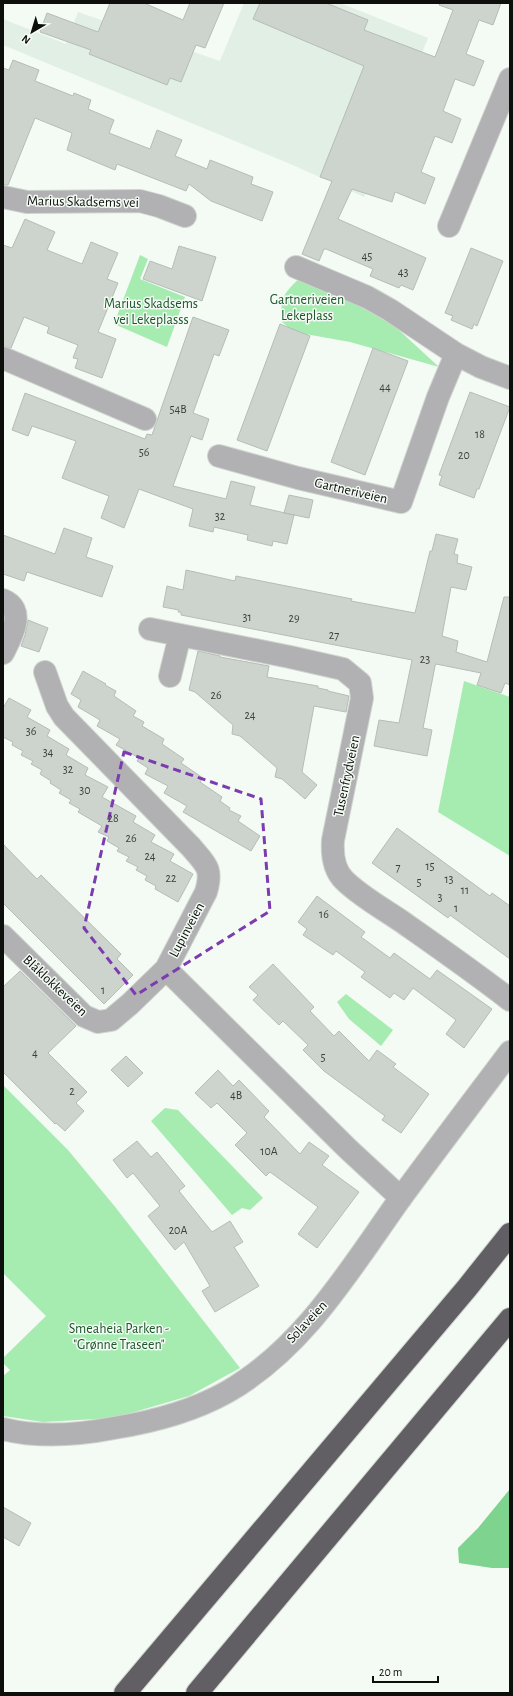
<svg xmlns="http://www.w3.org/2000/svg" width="513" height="1696" font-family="'Alegreya Sans',sans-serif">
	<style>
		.built { fill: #e2efe4 }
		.green { fill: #a6ecb1 }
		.water { fill: #7ed48e }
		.building { fill: #cdd4ce; stroke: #b6bcb6 }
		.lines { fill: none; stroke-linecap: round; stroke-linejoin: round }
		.minor-casing { stroke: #cfd4cf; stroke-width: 24 }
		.motorway-casing { stroke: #cfd4cf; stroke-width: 24 }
		.minor { stroke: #b1b0b3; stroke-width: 22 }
		.motorway { stroke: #615e64; stroke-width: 22 }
		.marked { fill: none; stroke: #7c3baf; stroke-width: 3; stroke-dasharray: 8 5; stroke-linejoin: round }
		.labels { text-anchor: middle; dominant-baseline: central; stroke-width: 3; stroke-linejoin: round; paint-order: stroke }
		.number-label { font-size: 12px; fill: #3d403d }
		.street-label { font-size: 14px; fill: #0d0f0d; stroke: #f4faf4 }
		.park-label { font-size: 14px; fill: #1a562a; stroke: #f4faf4 }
	</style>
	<rect width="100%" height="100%" fill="#f4faf4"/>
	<!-- built -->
	<path class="built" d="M244,3h96l88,35 -64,159 -69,-31 -292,-121v-26l63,25 12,-32 142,49z"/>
	<!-- green -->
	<path class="green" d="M140,255l8,4 -8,20 45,18 -18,50 -53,-23z
		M301,277l40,17 46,25 52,48 -89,-25 -56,-10 -12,-10c-2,-25 1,-28 19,-45z
		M464,681l46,16v159l-72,-44z
		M346,994l47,36 -12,16 -32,-27 -12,-17z
		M3,1085l65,65 48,58 124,160 -51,28 -75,22 -71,4 -40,-6v-40l7,-6 -7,-7v-5l43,-42 -43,-43z
		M165,1108l13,2 85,88 -13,12 -8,-2 -10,7 -81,-94z"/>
	<!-- water -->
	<path class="water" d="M510,1489v79h-18l-33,-5 -1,-15 20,-20z"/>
	<!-- building -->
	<path class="building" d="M110,3h34l39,17 7,-17h34l-19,45 -9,-3 -15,37 -11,-4 -3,7 -78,-31 2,-4 -51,-18 7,-19 51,19z
		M260,3h66l42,17 -4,10 71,27 18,-47 -14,-5 1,-2h61l-8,22 -14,-5 -13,34 18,7 -10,25 -19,-7 -12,32 18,8 -9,24 -17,-7 -14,36 14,6 -10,26 -30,-12 -3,10 -40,-13 -14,30 88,39 -13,32 -12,-5 -2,3 -29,-12 3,-7 -47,-20h-2l-5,12 -17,-7 30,-73 -12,-4 44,-111 -111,-47z
		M13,60l26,10 -4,11 38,15 1,-3 17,7 -3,9 26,11 -5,13 41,16 7,-19 25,10 -7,16 32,13 3,-9 43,17 -2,7 22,8 -11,29 -51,-20 -22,-17 -3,7 -69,-27 -2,6 -48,-20 5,-17 -37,-15 -27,67h-5v-117l6,2z
		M25,219l30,13 -8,18 35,14 9,-22 27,11 -11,26 11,4 -20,49 18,7 -14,39 -27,-10 3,-9 -5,-1 5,-13 -31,-12 2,-6 -25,-10 -13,31 -8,-2v-101l9,3z
		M179,246l37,11 -14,44 -59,-22 7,-18 22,8z
		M471,248l32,13 -26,65 -3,-2 -2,5 -21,-9 2,-4 -8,-3z
		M193,317l36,13 -10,26 -5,-2 -21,59 16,6 -7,21 -11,-4 -18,50 53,13 5,-18 24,6 -5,18 44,10 -7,29 -14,-3 -1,5 -25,-6 1,-5 -34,-8 -1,5 -24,-6 4,-17 -54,-20 -15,39 -23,-10 8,-22 -47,-18 14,-37 -44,-15 -4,10 -16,-6 13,-37 120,46 2,-5 5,1z
		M280,324l30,12 -43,115 -30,-11z
		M373,348l35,13 -43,114 -34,-13z
		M470,392l40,15 -31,82h-2l-3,9 -35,-13 3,-9 -3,-1z
		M289,495l24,5 -4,18 -25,-5z
		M64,528l28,10 -6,19 27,9 -11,31 -75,-25 -3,9 -21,-7v-39l52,19z
		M436,534l22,5 -4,15 4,1 -1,8 15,4 -6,23 -15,-3 -9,49 16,5 -2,11 31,10 17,-65h6v88l-5,-2 -4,10 -24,-8 4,-12 -45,-9 -1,2 -12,62 9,2 -5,26 -53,-10 5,-26 20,3 13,-63 -231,-45v-3h-3l1,-2 -16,-3 4,-21 16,4 3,-20 49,11 1,-5 116,23 -1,2 64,12 15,-62h2z
		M28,620l20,8 -9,24 -18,-6 4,-11z
		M198,651l22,5v1l49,9 -2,11 51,9v2l10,2v1l21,5 -3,16 -32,-6 -12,66 15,13 -12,14 -23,-20 -7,-2 2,-9 -37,-32 -8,-2 1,-9 -38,-33 -6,-2z
		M83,671l23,13 -1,1 11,6 -2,5 22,15 -3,5 11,6 -2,4 22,13 -2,5 22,15 -3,4 22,15 -3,4 22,15 -2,4 10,7 -1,2 12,6 -3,5 22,15 -9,15 -68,-39 4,-6 -23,-13 4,-7 -23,-12 3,-6 -11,-7 2,-3 -23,-13 4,-6 -23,-13 3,-6 -22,-13 3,-7 -10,-6z
		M9,698l22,12 -4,7 23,13 -3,6 22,13 -3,6 22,13 -3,7 23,12 -6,10 34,19 -3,6 22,13 -4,7 23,12 -4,7 23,13 -15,28 -23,-13 1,-3 -11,-6 2,-4 -11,-6 2,-3 -12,-6 3,-4 -12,-6 2,-3 -12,-7 2,-4 -11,-5 4,-6 -24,-14 2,-3 -11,-6 2,-3 -12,-7 2,-3 -11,-7 1,-2 -11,-7 2,-4 -11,-6 2,-3 -12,-6 2,-4 -11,-6 1,-3 -10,-5v-29z
		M397,828l93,68 2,-3 18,13v53l-60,-44 -2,3 -76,-55z
		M3,844l34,35 4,-4 80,79 -4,5 16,16 -29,29 -101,-101z
		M317,896l48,36 -4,5 29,21 4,-5 36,26 7,-9 55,39 -28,39 -18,-14 10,-14 -43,-32 -9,12 -10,-7 -4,5 -29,-21 4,-5 -29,-21 -3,4 -30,-20 4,-6 -9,-7z
		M273,964l41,43 -4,4 24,25 5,-5 30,30 8,-11 19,14 -3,3 36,27 -28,39 -19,-13 3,-4 -61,-45 -21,-21 5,-5 -25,-24 -4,4 -26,-25 5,-5 -9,-8z
		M20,971l56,55 -28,27 39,39 -11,11 8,8 -19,20 -9,-8 -1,1 -52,-52v-85z
		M126,1056l17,17 -15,14 -17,-17z
		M218,1070l15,16 6,-6 30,31 -5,6 36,37 9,-12 20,14 -7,9 37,27 -42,56 -19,-14 20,-27 -48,-35 -4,4 -31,-31 12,-12 -30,-30 -6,5 -16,-15z
		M137,1141l14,16 6,-5 28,34 -6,5 33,41 18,-11 13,21 -9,5 25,39 -44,26 -13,-21 8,-5 -26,-44 -9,8 -27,-34 12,-10 -27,-33 -6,5 -14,-18z
		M3,1507l28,16 -12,23 -16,-9z"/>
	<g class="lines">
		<defs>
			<path id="minor" d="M3,197l24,5 113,-1 19,5 26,10
				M449,226l61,-147
				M296,267l71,30 23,13 66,44 25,13 29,11
				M3,358l142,61
				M219,456l79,22 103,24 37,-105 18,-43
				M3,600c24,10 8,37 0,53
				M150,629l140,28 53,12 17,14 2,15 -29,142c-1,14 0,29 11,40 16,16 38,28 57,41 37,26 73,51 109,79
				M45,672l12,34 7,11 127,130c15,18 22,21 15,45l-40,77 182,180 53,49
				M170,676l10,-41
				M3,936l81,80 14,6 13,-2 19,-16 36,-35
				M3,1429c36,9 75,6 111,-1 38,-6 79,-17 113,-36 77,-44 123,-123 173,-193 36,-49 73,-98 110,-147"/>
			<path id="motorway" d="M125,1693l342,-405 43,-54
				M197,1693l313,-374"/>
		</defs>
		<!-- minor casing -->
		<use href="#minor" class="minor-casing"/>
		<!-- motorway casing -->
		<use href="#motorway" class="motorway-casing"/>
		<!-- minor -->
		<use href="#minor" class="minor"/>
		<!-- motorway -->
		<use href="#motorway" class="motorway"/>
	</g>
	<!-- marked area -->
	<path class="marked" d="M124,752l137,47 9,112 -134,84 -52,-67z"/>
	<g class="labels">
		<!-- number labels -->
		<g class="number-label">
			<text x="367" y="256">45</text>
			<text x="403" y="272">43</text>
			<text x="385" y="387">44</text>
			<text x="178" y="409">54B</text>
			<text x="480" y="434">18</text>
			<text x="144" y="452">56</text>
			<text x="464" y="455">20</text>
			<text x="220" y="516">32</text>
			<text x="247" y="617">31</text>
			<text x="294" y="618">29</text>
			<text x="334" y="635">27</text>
			<text x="425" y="659">23</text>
			<text x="216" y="695">26</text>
			<text x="250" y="715">24</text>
			<text x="31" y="731">36</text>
			<text x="48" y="752">34</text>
			<text x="68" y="769">32</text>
			<text x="85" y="790">30</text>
			<text x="113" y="818">28</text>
			<text x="131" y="838">26</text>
			<text x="150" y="856">24</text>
			<text x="430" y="866">15</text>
			<text x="398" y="867">7</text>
			<text x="171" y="878">22</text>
			<text x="449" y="879">13</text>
			<text x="419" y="882">5</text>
			<text x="465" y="890">11</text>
			<text x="440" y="897">3</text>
			<text x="456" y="908">1</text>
			<text x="324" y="914">16</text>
			<text x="103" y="990">1</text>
			<text x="35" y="1053">4</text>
			<text x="323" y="1057">5</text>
			<text x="72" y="1091">2</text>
			<text x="236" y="1095">4B</text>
			<text x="269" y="1151">10A</text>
			<text x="178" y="1230">20A</text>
		</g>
		<!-- street labels -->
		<g class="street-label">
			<text transform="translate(83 202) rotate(1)">Marius Skadsems vei</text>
			<text transform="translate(351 491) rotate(13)">Gartneriveien</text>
			<text transform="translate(347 776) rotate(-78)">Tusenfrydveien</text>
			<text transform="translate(187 930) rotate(-62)">Lupinveien</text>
			<text transform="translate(55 986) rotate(43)">Blåklokkeveien</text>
			<text transform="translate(307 1322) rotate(-47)">Solaveien</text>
		</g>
		<!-- park labels -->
		<g class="park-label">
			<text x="307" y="300">Gartneriveien<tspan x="307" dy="16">Lekeplass</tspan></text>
			<text x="151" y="304">Marius Skadsems<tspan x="151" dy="16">vei Lekeplasss</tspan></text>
			<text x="119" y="1329">Smeaheia Parken -<tspan x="119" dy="16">"Grønne Traseen"</tspan></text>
		</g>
	</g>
	<!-- border -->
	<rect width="513" height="1696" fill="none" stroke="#0d0f0d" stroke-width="8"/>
	<!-- north arrow -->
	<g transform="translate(32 32) rotate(218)" stroke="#f4faf4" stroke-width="3" paint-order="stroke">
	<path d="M0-3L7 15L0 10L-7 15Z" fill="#0d0f0d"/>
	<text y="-6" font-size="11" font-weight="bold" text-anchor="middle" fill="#0d0f0d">N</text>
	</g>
	<!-- scale -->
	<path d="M373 1676v6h65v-6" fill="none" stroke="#0d0f0d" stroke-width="2"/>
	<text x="379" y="1676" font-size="12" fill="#0d0f0d" stroke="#f4faf4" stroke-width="3" paint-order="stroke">20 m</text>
</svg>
